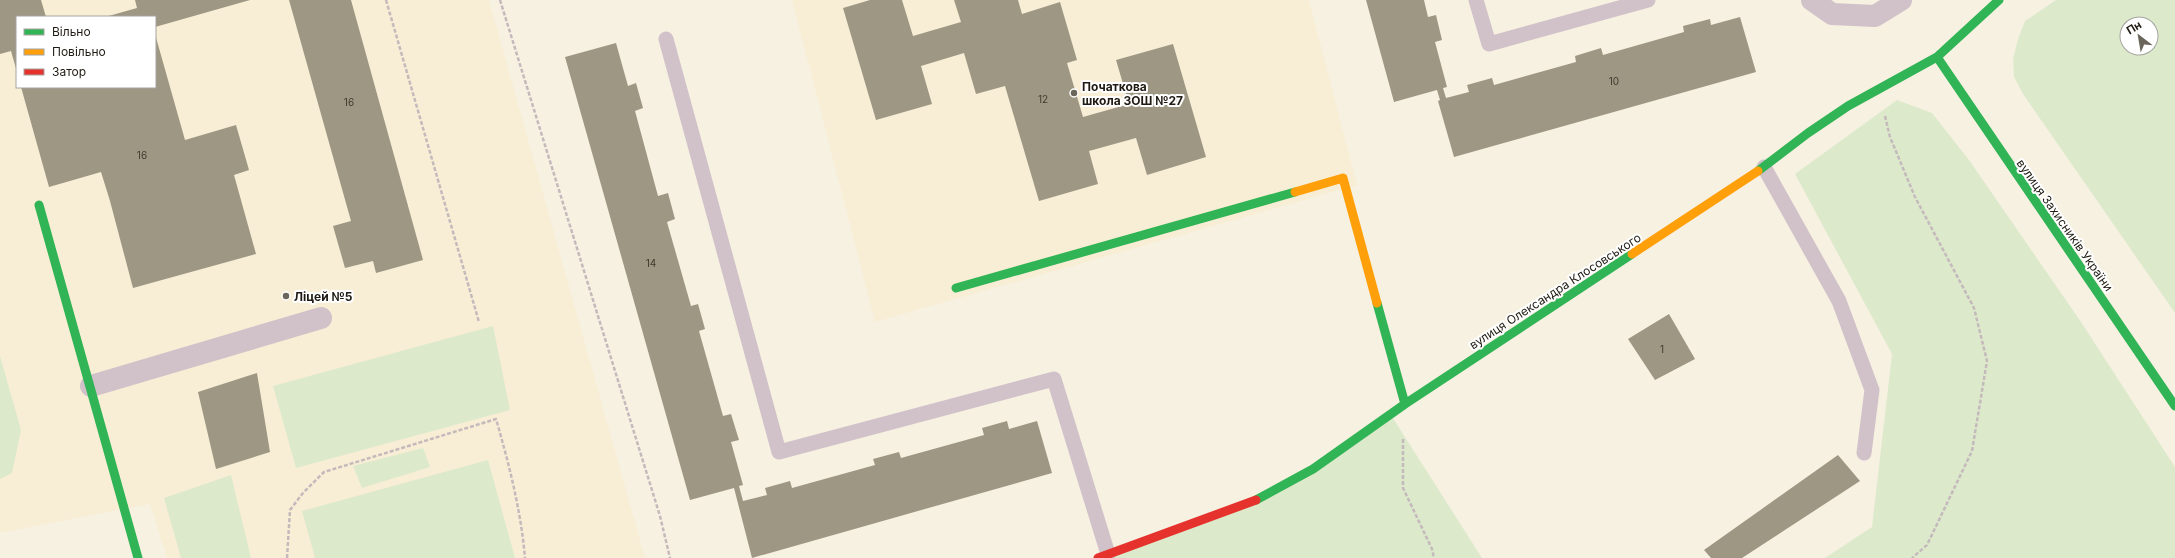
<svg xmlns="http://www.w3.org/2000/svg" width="2175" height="558" font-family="Inter,sans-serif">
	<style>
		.built { fill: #f8eed5; fill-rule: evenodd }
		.green { fill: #dde9cb; fill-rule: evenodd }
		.building { fill: #9e9784 }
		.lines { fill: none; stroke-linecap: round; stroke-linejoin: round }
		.path { stroke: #c4babc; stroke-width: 2.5; stroke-dasharray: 4 2; stroke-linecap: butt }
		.lane { stroke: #d1c1c9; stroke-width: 15 }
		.street { stroke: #d1c1c9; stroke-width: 22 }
		.fast { stroke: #30b455; stroke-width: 9 }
		.slow { stroke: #ff9f0a; stroke-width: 9 }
		.jam { stroke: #e5322d; stroke-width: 9 }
		.poi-dot { fill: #6b665b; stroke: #fff; stroke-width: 1.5 }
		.labels { text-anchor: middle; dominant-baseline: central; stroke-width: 4; stroke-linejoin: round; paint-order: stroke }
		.number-label { font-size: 10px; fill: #3f3a2e }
		.poi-label { font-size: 12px; font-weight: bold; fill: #1f1b12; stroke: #fff; text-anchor: start }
		.street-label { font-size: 12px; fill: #1f1b12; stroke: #fff }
	</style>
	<rect width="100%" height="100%" fill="#f7f1e2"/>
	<!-- built -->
	<path class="built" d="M0,0h489l156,558h-478l-17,-54 -150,29zM17,17h138v70h-138z
		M792,0h517l48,185 -482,137z"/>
	<!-- green -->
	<path class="green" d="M2056,0h119v313l-152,-219 -9,-17 -1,-18 5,-20 7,-18zM2127,24h24v24h-24z
		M1897,100l35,13 37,47 112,162 94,145v91h-350l47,-31 20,-173 -97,-180z
		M493,326l17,84 -214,58 -23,-82z
		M0,356l21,74 -9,43 -12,6z
		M1391,415l91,143h-384l153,-55z
		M423,448l7,19 -68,21 -9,-22z
		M488,460l27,98h-200l-13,-47z
		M231,475l20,83h-70l-17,-60z"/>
	<!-- building -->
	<path class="building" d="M0,0h41l5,17h-29v55l-6,-21 -11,3z
		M135,0h115l-95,27v-10h-50l32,-9z
		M289,0h62l72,260 -47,13 -3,-12 -28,7 -12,-42 18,-5z
		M870,0h32l11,36 48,-14 -7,-22h64l4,14 38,-12 17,58 -10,3 16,54 46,-13 -13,-44 57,-16 33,113 -59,18 -11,-37 -47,13 9,33 -59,17 -34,-115 -29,8 -12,-41 -43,13 11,38 -56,16 -33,-112z
		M1366,0h58l4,17 8,-2 6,25 -7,2 12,45 -4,1 3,10 23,-6 -2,-7 25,-7 2,7 82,-23 -1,-6 26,-8 2,7 81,-23 -1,-6 27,-7 1,6 29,-8 16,55 -302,85 -16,-56 2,-1 -3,-10 -43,12z
		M155,34l30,106 51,-15 13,45 -15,5 22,79 -123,34 -23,-87 -9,-29 -52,15 -28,-100h134z
		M616,43l12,43 8,-3 7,25 -8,3 23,85 10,-3 7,26 -8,3 24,84 7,-2 7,25 -6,2 24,85 8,-2 8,26 -8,2 12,43 -4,1 4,15 24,-6 -2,-7 25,-7 2,7 83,-23 -2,-6 26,-7 2,6 83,-23 -2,-7 25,-7 2,8 28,-8 15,52 -300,85 -18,-70 -44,12 -125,-443z
		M1669,314l26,45 -40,21 -27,-41z
		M257,373l13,79 -54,17 -18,-77z
		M1838,455l22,26 -118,77h-31l-7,-8z"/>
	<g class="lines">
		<!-- path -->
		<path class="path" d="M386,0l93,322
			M500,0l160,516 10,42
			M1885,116l5,21 25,60 59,111 13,53 -15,90 -45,94 -15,13
			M1403,439v49l29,61 2,9
			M287,558l3,-48 13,-17 21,-21 172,-53c13,45 25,92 29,139"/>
		<!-- lane -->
		<path class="lane" d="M1476,0l13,44 159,-44
			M666,39l113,413 275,-73 54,175
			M1764,167l75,134 33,89 -8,63"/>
		<!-- street -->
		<path class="street" d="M1812,0l20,14 43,2 26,-16
			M91,386l230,-68"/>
		<!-- fast -->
		<path class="fast" d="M1937,57l238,349
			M1758,171l50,-38 40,-27 89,-49 62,-57
			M39,205l99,353
			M956,288l339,-96
			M1377,303l28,101
			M1256,500l57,-31 92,-65 227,-150"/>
		<!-- slow -->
		<path class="slow" d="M1295,192l48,-14 34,125
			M1632,254l126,-83"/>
		<!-- jam -->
		<path class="jam" d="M1098,558l158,-58"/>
	</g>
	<!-- markers -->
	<g class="poi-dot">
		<circle cx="1074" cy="93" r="4"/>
		<circle cx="286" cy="296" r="4"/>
	</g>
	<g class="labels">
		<!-- number labels -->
		<g class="number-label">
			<text x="1614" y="81">10</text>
			<text x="1043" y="99">12</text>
			<text x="349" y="102">16</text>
			<text x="142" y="155">16</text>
			<text x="651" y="263">14</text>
			<text x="1662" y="349">1</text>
		</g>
		<!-- poi labels -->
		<g class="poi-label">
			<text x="1082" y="86">Початкова<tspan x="1082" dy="14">школа ЗОШ №27</tspan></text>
			<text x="294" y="296">Ліцей №5</text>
		</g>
		<!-- street labels -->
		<g class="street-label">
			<text transform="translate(2065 225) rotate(55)">вулиця Захисників України</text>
			<text transform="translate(1555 291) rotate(-33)">вулиця Олександра Клосовського</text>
		</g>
	</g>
	<!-- legend -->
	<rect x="16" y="16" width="140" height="72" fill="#ffffff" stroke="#a5a4a0"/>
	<rect x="24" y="29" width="20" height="6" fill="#30b455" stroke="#a5a4a0"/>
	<text x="52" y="36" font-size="12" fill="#1f1b12">Вільно</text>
	<rect x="24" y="49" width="20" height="6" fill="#ff9f0a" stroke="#a5a4a0"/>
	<text x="52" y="56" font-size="12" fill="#1f1b12">Повільно</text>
	<rect x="24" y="69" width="20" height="6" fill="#e5322d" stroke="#a5a4a0"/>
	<text x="52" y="76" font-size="12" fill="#1f1b12">Затор</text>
	<!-- north arrow -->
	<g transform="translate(2139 36) rotate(329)"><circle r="19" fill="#ffffff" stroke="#a5a4a0"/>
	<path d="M0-3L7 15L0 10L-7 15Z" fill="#6b665b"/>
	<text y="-6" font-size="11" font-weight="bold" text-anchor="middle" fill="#1f1b12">Пн</text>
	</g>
</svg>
